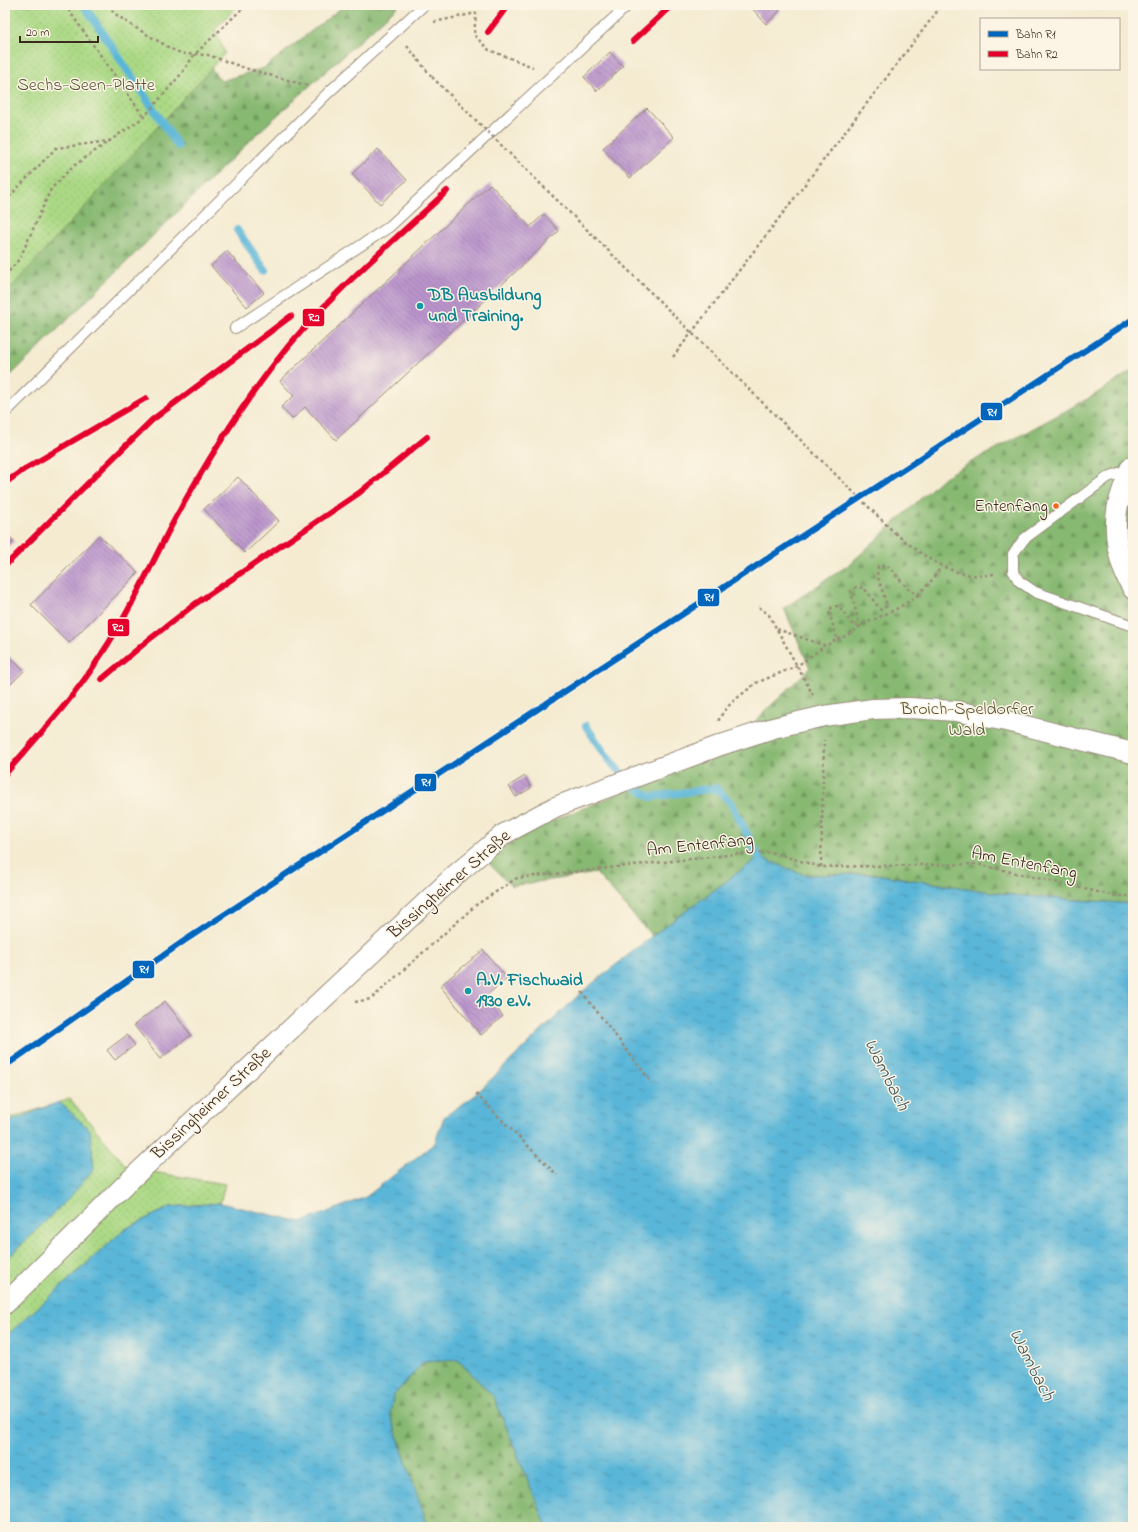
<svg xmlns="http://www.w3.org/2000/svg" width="1138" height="1532" font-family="'Indie Flower',sans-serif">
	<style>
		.forest { fill: url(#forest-firs); stroke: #627248 }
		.park { fill: url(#park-dots); stroke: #738252 }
		.water { fill: url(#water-ripples); stroke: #4a707b }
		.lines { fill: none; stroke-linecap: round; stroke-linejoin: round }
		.stream { stroke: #5ab6d8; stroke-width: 8 }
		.building { fill: url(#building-back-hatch) }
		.lane-casing { stroke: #988a78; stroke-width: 12 }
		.street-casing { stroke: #988a78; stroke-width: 22 }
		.path { stroke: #988a78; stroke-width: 2.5; stroke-dasharray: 3 3; stroke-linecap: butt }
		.lane { stroke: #fff; stroke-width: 10 }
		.street { stroke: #fff; stroke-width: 20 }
		.path-bridge { stroke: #988a78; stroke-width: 2.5; stroke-dasharray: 3 3; stroke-linecap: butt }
		.rail-1-casing { stroke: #fcf5e5; stroke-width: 9 }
		.rail-2-casing { stroke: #fcf5e5; stroke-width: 9 }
		.rail-1 { stroke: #0065bd; stroke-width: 6 }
		.rail-2 { stroke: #e4002b; stroke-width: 6 }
		.culture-dot { fill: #0f9aa8; stroke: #fcf5e5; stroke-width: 1.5 }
		.bus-dot { fill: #f26522; stroke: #fcf5e5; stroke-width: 1.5 }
		.labels { text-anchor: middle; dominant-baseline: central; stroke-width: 3; stroke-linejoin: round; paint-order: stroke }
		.bus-label { font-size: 17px; fill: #3b2a1e; stroke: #fcf5e5; text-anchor: end }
		.park-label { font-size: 18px; fill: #575638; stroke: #fcf5e5 }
		.culture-label { font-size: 18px; font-weight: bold; fill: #0d838f; stroke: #fcf5e5; text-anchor: start }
		.street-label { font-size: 18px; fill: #3b2a1e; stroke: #fcf5e5 }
		.water-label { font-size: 19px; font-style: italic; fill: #465b5f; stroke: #fcf5e5 }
		.line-badge { stroke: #fcf5e5; stroke-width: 1.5 }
		.badge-label { font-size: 11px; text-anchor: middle; font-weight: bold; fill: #fff }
	</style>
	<defs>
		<pattern id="forest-firs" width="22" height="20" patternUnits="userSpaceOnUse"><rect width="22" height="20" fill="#88b972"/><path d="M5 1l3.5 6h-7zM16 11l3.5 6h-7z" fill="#70975d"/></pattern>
		<pattern id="park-dots" width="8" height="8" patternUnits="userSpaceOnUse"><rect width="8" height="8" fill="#abd985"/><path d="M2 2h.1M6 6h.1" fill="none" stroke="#94ba72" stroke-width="1.8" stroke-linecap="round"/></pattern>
		<pattern id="water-ripples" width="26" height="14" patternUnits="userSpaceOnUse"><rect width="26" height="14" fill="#5ab6d8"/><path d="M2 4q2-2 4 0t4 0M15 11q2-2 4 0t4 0" fill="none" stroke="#4c94af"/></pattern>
		<pattern id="building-back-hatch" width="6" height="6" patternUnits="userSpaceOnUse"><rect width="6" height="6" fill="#ba94cc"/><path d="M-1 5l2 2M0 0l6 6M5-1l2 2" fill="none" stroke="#9879a5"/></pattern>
	</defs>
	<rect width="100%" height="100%" fill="#fcf5e5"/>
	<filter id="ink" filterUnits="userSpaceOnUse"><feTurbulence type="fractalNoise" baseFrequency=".025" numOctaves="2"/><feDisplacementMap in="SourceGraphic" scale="8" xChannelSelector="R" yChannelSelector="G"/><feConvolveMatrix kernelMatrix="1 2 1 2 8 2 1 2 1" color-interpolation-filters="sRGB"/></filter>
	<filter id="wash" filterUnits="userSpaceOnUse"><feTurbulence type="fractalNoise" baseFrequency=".012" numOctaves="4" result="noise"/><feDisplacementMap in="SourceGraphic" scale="16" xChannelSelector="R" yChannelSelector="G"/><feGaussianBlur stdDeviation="0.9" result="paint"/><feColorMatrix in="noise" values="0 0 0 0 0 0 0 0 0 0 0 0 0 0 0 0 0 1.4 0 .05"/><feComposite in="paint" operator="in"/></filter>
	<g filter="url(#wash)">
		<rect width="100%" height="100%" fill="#f4ebd1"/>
		<!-- forest -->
		<path class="forest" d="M5,5h233l-48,36 31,40 43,-13 81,-63h54l-139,126 -255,250z
			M1133,370v534l-122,-9 -137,-21 -69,1 -46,-18 -107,79 -56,-63 -85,13 -26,-27 47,-30 89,-36 129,-67 60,-58 -26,-60 66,-44 94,-87 147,-80z
			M458,1360l36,37 53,130h-119l-38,-113 3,-18 31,-34z"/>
		<!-- park -->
		<path class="park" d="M5,5h233l-23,24 10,24 -220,241z
			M70,1099l58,69 97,16 -5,19 -50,4 -45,22 -120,108v-228l6,9z"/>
		<!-- water -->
		<path class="water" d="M759,857l46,18 69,-1 137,21 122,9v623h-586l-53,-130 -36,-37 -34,2 -31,34 -3,18 38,113h-423v-190l120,-108 45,-22 50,-4 82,19 64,-25 69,-54 9,-26 32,-23 106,-102 70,-56z
			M59,1102l31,28 4,39 -24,28 -65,64v-135l6,-5z"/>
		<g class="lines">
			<!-- stream -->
			<path class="stream" d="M84,5l94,141
				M237,230l28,40
				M586,726c20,30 33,51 64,71l66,-9 15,15 33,64"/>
		</g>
		<g id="blocks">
			<!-- building -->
			<path class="building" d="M751,5h24l5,6 -14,13 -16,-18z
				M610,52l13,14 -26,25 -13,-14z
				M647,108l27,29 -44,41 -27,-30z
				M378,149l29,31 -27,24 -28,-30z
				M490,184l40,43 14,-13 15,17 -223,209 -31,-33 -13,12 -11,-12 13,-11 -14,-15z
				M227,251l37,42 -17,14 -36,-41z
				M238,477l41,44 -34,32 -41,-44z
				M5,533l9,8 -9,9z
				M99,535l39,38 -69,70 -38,-38z
				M5,652l19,19 -19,19z
				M525,776l6,12 -15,9 -7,-11z
				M483,950l24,28 -21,18 17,20 -22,19 -41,-49z
				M165,1001l26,34 -31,24 -26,-34z
				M127,1035l8,10 -20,15 -8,-10z"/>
		</g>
	</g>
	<g filter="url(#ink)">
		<use href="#blocks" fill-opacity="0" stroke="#988a78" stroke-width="1"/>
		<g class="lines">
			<defs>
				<path id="lane" d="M235,328l154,-101 239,-222
					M5,413l324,-321 95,-87
					M1130,469l-22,8 -84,62 -11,15v17l6,10 16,11 98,34"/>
				<path id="street" d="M1133,466l-3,3c-4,12 -9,24 -12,36 -6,28 1,61 15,84
					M5,1304l124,-123 325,-305 50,-42 51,-27 166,-62 52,-17 51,-12 49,-7 37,-1 46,3 50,10 127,32"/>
			</defs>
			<!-- lane casing -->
			<use href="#lane" class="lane-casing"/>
			<!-- street casing -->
			<use href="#street" class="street-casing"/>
			<!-- path -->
			<path class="path" d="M65,5l79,112
				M108,5l6,8 17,12 44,26 10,3 23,1 40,14 61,17
				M434,22l42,-9 -2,22 15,15 44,17
				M407,46l25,31
				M5,201l51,-53 53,-7
				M5,276l15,-18 31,-69 21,-22 72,-50 38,-44 12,-18 52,-50
				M673,357l269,-352
				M895,533c28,23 61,49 99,41
				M759,607l10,8 44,80
				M777,629l49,17 11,-7 -8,-27 3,-5 6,-1 16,20 5,-2 -8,-33 5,-4 8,1 17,22 6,-4 -10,-32 1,-8 11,1 21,24 9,3 12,-13 10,-14
				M837,639c11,-2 18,-10 27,-15 19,-9 38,-16 55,-30
				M719,721v-3l12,-15 25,-20 41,-17 28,-20
				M821,867l3,-127
				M582,992l70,91
				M355,1002l16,-3 105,-94 41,-27 220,-24 33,-2 51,15 156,-3 138,32h18
				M476,1094l81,81"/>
			<!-- lane -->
			<use href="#lane" class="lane"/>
			<!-- street -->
			<use href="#street" class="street"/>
			<!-- path-bridge -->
			<path class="path-bridge" d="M432,77l463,456"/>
			<defs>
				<path id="rail-1" d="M5,1066l179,-125 949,-622"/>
				<path id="rail-2" d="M488,32l20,-27
					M633,41l39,-36
					M5,483l18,-13 123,-72
					M5,566l96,-96 51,-50 139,-104
					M102,679l44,-37 49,-38 164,-111 68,-56
					M6,773c33,-38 68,-75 95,-118 26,-39 46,-81 67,-123 31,-58 67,-117 107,-169 49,-64 113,-117 172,-172"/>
			</defs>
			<!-- rail-1 casing -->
			<use href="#rail-1" class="rail-1-casing"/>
			<!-- rail-2 casing -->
			<use href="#rail-2" class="rail-2-casing"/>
			<!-- rail-1 -->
			<use href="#rail-1" class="rail-1"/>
			<!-- rail-2 -->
			<use href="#rail-2" class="rail-2"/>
		</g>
	</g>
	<!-- markers -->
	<g class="culture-dot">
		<circle cx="420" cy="306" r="4"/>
		<circle cx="468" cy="991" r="4"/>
	</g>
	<circle class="bus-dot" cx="1056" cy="506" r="3.5"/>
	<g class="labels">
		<!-- bus labels -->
		<g class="bus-label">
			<text x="1048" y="506">Entenfang</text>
		</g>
		<!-- park labels -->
		<g class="park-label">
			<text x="86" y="86">Sechs-Seen-Platte</text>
			<text x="967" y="710">Broich-Speldorfer<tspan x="967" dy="21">Wald</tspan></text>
		</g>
		<!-- culture labels -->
		<g class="culture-label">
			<text x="428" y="296">DB Ausbildung<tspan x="428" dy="21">und Training.</tspan></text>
			<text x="476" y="981">A.V. Fischwaid<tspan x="476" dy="21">1930 e.V.</tspan></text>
		</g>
		<!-- street labels -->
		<g class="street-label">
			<text transform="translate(700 846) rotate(-6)">Am Entenfang</text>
			<text transform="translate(1024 864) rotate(11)">Am Entenfang</text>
			<text transform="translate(450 885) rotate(-41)">Bissingheimer Straße</text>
			<text transform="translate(212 1104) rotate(-43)">Bissingheimer Straße</text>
		</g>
		<!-- water labels -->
		<g class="water-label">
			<text transform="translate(886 1075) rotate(63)">Wambach</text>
			<text transform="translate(1031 1365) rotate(63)">Wambach</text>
		</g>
	</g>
	<g class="line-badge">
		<rect x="302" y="308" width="23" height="19" rx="4" fill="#e4002b"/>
		<rect x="980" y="402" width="23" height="19" rx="4" fill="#0065bd"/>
		<rect x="697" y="588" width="23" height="19" rx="4" fill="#0065bd"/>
		<rect x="107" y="618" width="23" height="19" rx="4" fill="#e4002b"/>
		<rect x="414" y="773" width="23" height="19" rx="4" fill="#0065bd"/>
		<rect x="132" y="960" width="23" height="19" rx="4" fill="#0065bd"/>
	</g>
	<g class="badge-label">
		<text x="314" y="321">R2</text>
		<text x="992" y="416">R1</text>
		<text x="709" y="601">R1</text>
		<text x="118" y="631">R2</text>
		<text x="426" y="786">R1</text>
		<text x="144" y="973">R1</text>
	</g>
	<!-- margin -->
	<rect width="1138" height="1532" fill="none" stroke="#fcf5e5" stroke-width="20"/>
	<!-- legend -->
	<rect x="980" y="18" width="140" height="52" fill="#fcf5e5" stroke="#afa495"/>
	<rect x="988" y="31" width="20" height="6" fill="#0065bd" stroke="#afa495"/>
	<text x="1016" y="38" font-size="12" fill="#3b2a1e">Bahn R1</text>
	<rect x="988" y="51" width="20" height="6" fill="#e4002b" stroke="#afa495"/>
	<text x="1016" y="58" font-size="12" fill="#3b2a1e">Bahn R2</text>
	<!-- scale -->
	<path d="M20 36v6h78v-6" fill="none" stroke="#3b2a1e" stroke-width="2"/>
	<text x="26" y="36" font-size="12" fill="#3b2a1e" stroke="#fcf5e5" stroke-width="3" paint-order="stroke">20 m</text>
</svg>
